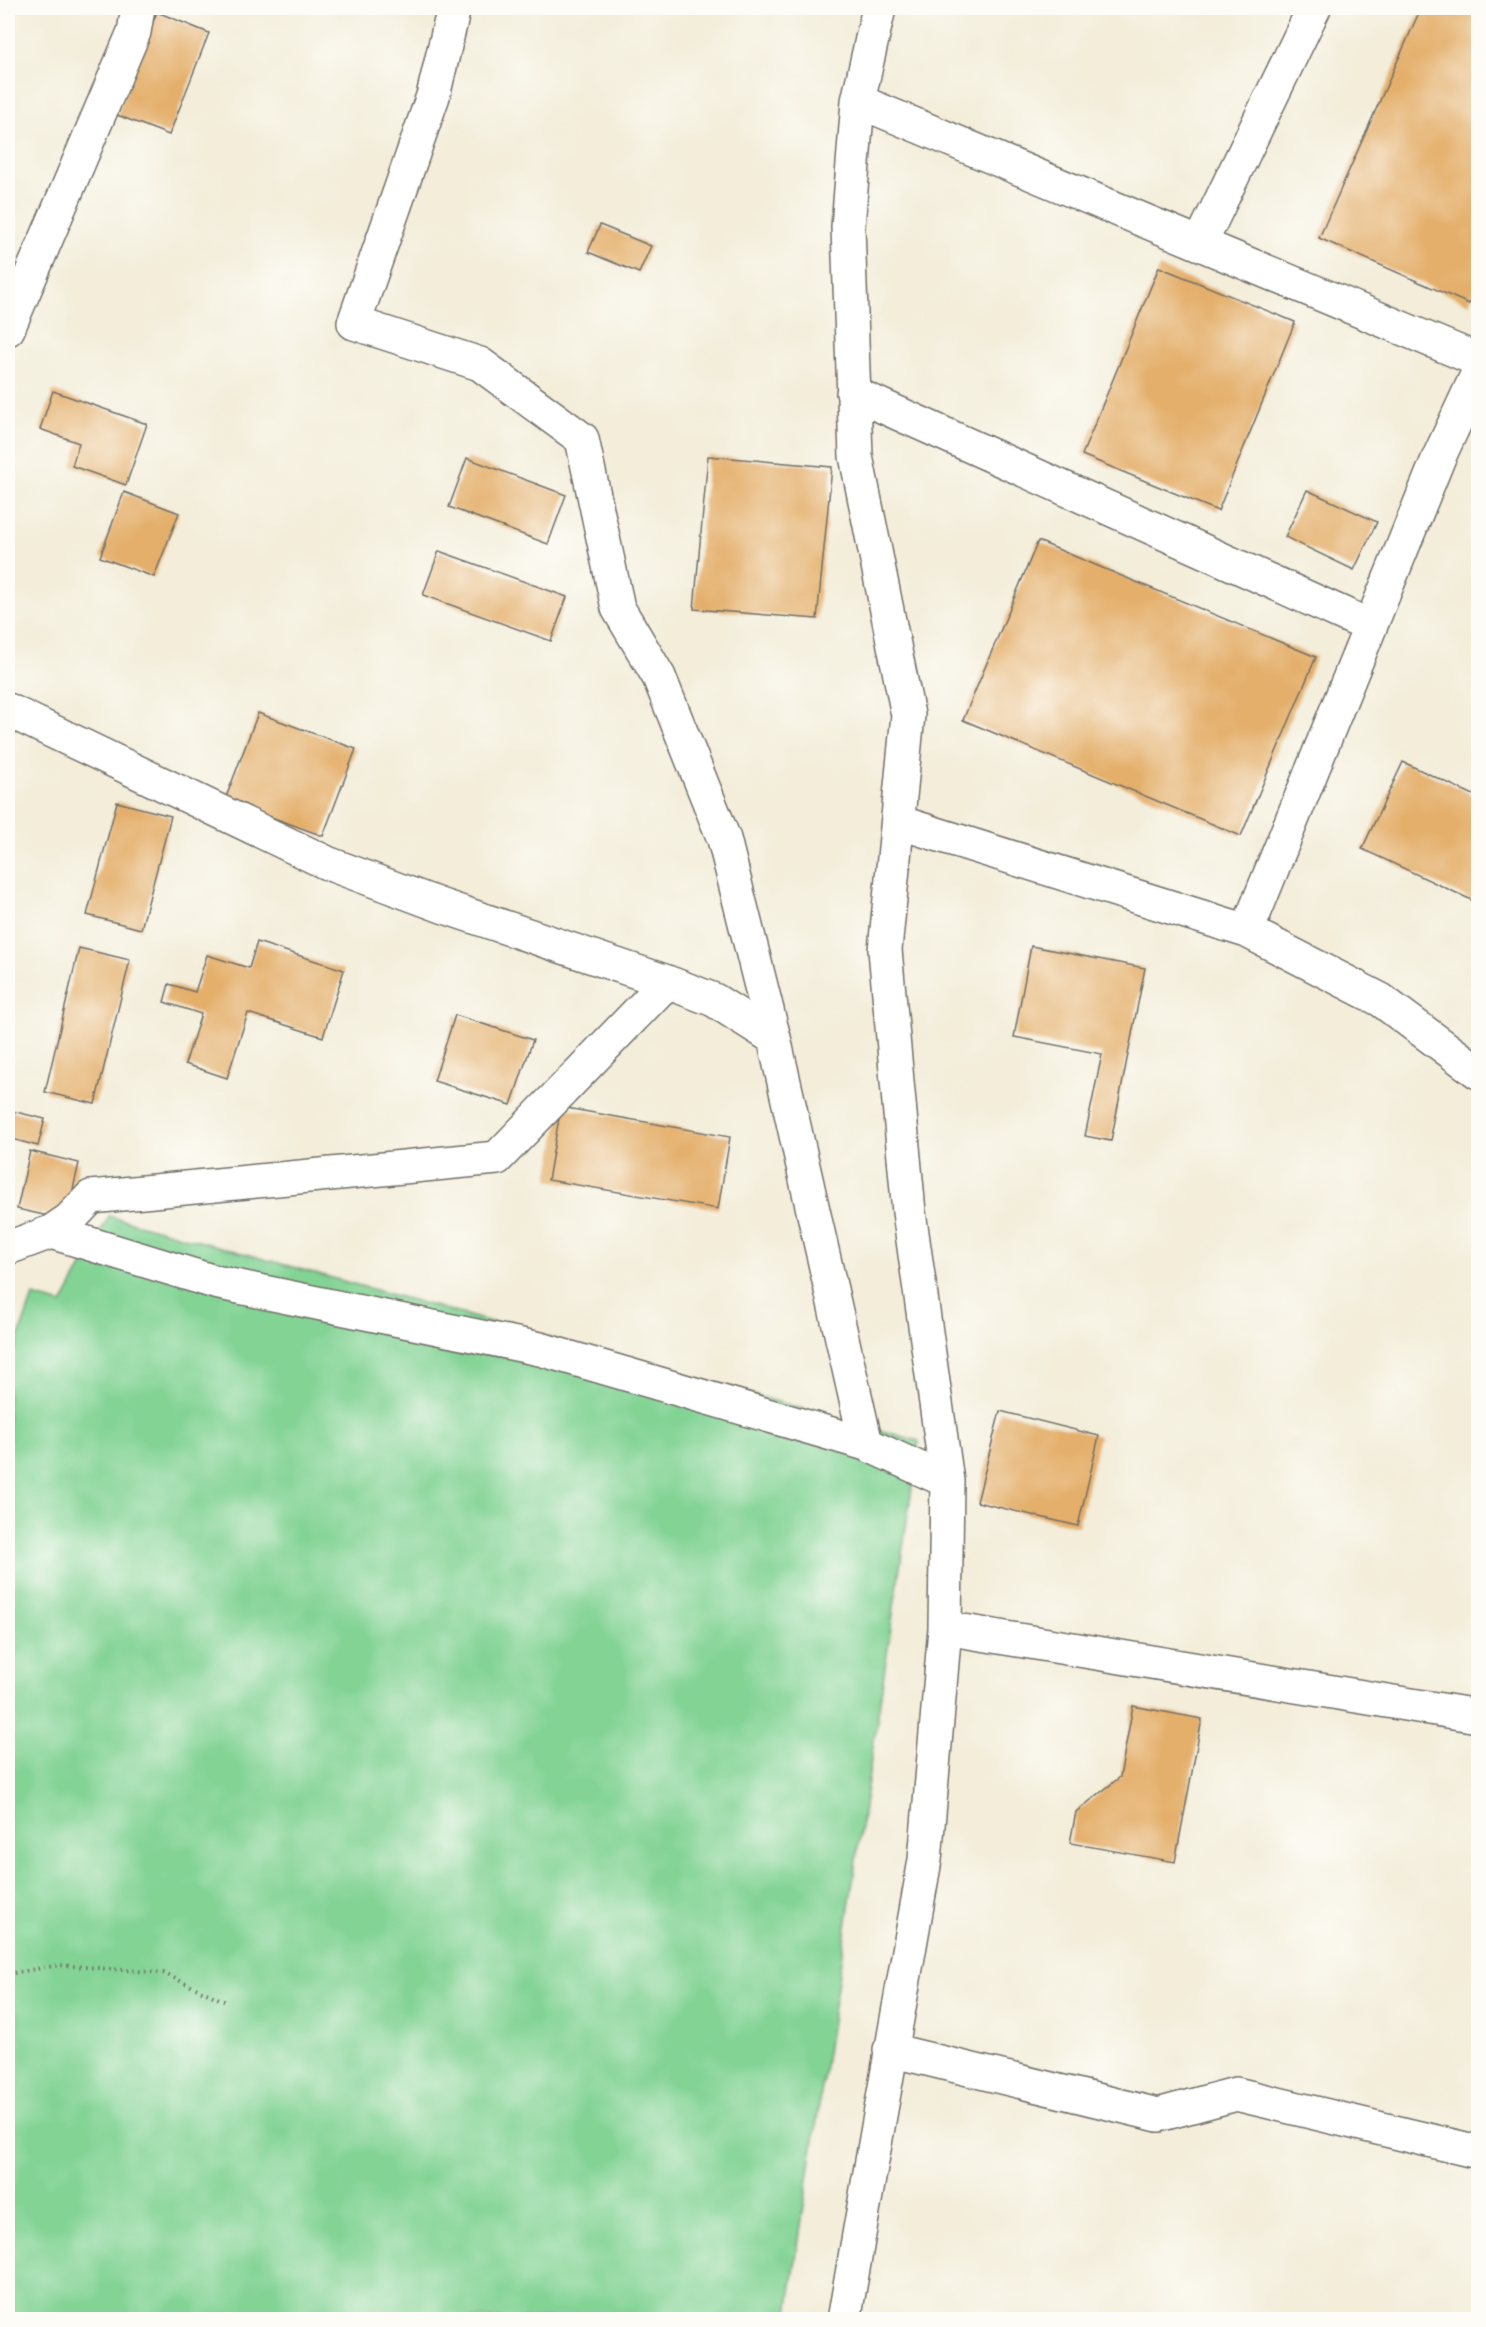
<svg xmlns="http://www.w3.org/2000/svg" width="1486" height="2327" font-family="'Patrick Hand',sans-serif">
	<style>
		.green { fill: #82d394; stroke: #567f60; stroke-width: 1.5 }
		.building { fill: #e4af6a }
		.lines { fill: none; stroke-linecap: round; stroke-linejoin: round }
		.minor-casing { stroke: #716f68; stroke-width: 36 }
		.path { stroke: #716f68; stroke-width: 4; stroke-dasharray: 1.5 4.5; stroke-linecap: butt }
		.minor { stroke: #fff; stroke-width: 33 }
	</style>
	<rect width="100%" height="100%" fill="#fdfcf7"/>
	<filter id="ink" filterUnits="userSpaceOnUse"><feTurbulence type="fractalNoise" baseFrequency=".0167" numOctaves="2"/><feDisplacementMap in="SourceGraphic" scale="12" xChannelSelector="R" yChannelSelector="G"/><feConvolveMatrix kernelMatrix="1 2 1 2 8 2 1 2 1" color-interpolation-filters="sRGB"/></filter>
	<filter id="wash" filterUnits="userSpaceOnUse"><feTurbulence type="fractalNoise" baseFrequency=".008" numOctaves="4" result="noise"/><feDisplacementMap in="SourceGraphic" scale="24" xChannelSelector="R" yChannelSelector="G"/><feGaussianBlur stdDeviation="1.35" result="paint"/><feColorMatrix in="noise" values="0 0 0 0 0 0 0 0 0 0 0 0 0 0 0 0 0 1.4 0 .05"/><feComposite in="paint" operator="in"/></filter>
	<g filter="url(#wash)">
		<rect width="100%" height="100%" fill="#f3edd9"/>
		<!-- green -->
		<path class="green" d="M109,1216l810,225 -132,878h-779v-951l25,-72 29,8z"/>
		<g id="blocks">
			<!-- building -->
			<path class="building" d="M1421,8h57v274l-9,22 -150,-66z
				M157,12l52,21 -40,102 -52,-20z
				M600,225l51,21 -12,27 -51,-21z
				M1159,267l136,55 -77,189 -136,-56z
				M53,391l94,33 -21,61 -54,-19 7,-23 -39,-14z
				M708,456l124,11 -15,152 -123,-10z
				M467,458l99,37 -18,49 -99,-37z
				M1307,490l70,32 -23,48 -69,-33z
				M124,492l55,21 -25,64 -54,-20z
				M1038,541l278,116 -75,179 -278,-116z
				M439,551l128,46 -16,44 -128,-46z
				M258,713l98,36 -33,87 -98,-36z
				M1403,762l75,35v106l-116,-54z
				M117,802l54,14 -30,113 -54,-14z
				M257,942l87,28 -21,67 -75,-24 -21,65 -42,-14 16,-50 -37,-12 5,-18 26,8 12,-37 42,13z
				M1031,946l114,22 -34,173 -26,-5 17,-82 -88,-17z
				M79,948l51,12 -35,144 -50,-12z
				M455,1015l78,25 -22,65 -77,-24z
				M561,1107l169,30 -12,72 -170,-29z
				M8,1110l37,9 -7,27 -30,-8z
				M30,1151l49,12 -13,57 -49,-11z
				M1000,1411l99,25 -21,90 -101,-24z
				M1133,1706l69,13 -27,143 -105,-19 6,-31 44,-35z"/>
		</g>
	</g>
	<g filter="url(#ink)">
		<use href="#blocks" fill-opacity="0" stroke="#716f68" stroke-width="1.5"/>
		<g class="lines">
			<defs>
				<path id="minor" d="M454,8l-21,88 -79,227 126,41 102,75 36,169 41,69 65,162 50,199 92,406
					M858,101l620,259
					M1200,244l114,-236
					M8,329l126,-297 4,-24
					M853,393l517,233
					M8,710l319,153 115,43 225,76 47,18 60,38
					M898,822l349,109 134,69 97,72
					M1247,931l192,-474 39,-84
					M51,1232l164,50 325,67 326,95 81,37
					M8,1248l43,-16 19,-13 21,-22 406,-39 170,-176
					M945,1628l533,88
					M890,2050l268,65 78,-21 242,58
					M844,2320l81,-460 20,-232 2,-147 -38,-269 -24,-262 23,-235 -52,-259 -8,-229 10,-126 21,-93"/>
			</defs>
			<!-- minor casing -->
			<use href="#minor" class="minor-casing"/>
			<!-- path -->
			<path class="path" d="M8,1974l51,-9 104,8 63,29"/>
			<!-- minor -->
			<use href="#minor" class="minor"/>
		</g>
	</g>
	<!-- margin -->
	<rect width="1486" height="2327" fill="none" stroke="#fdfcf7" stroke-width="30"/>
</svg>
